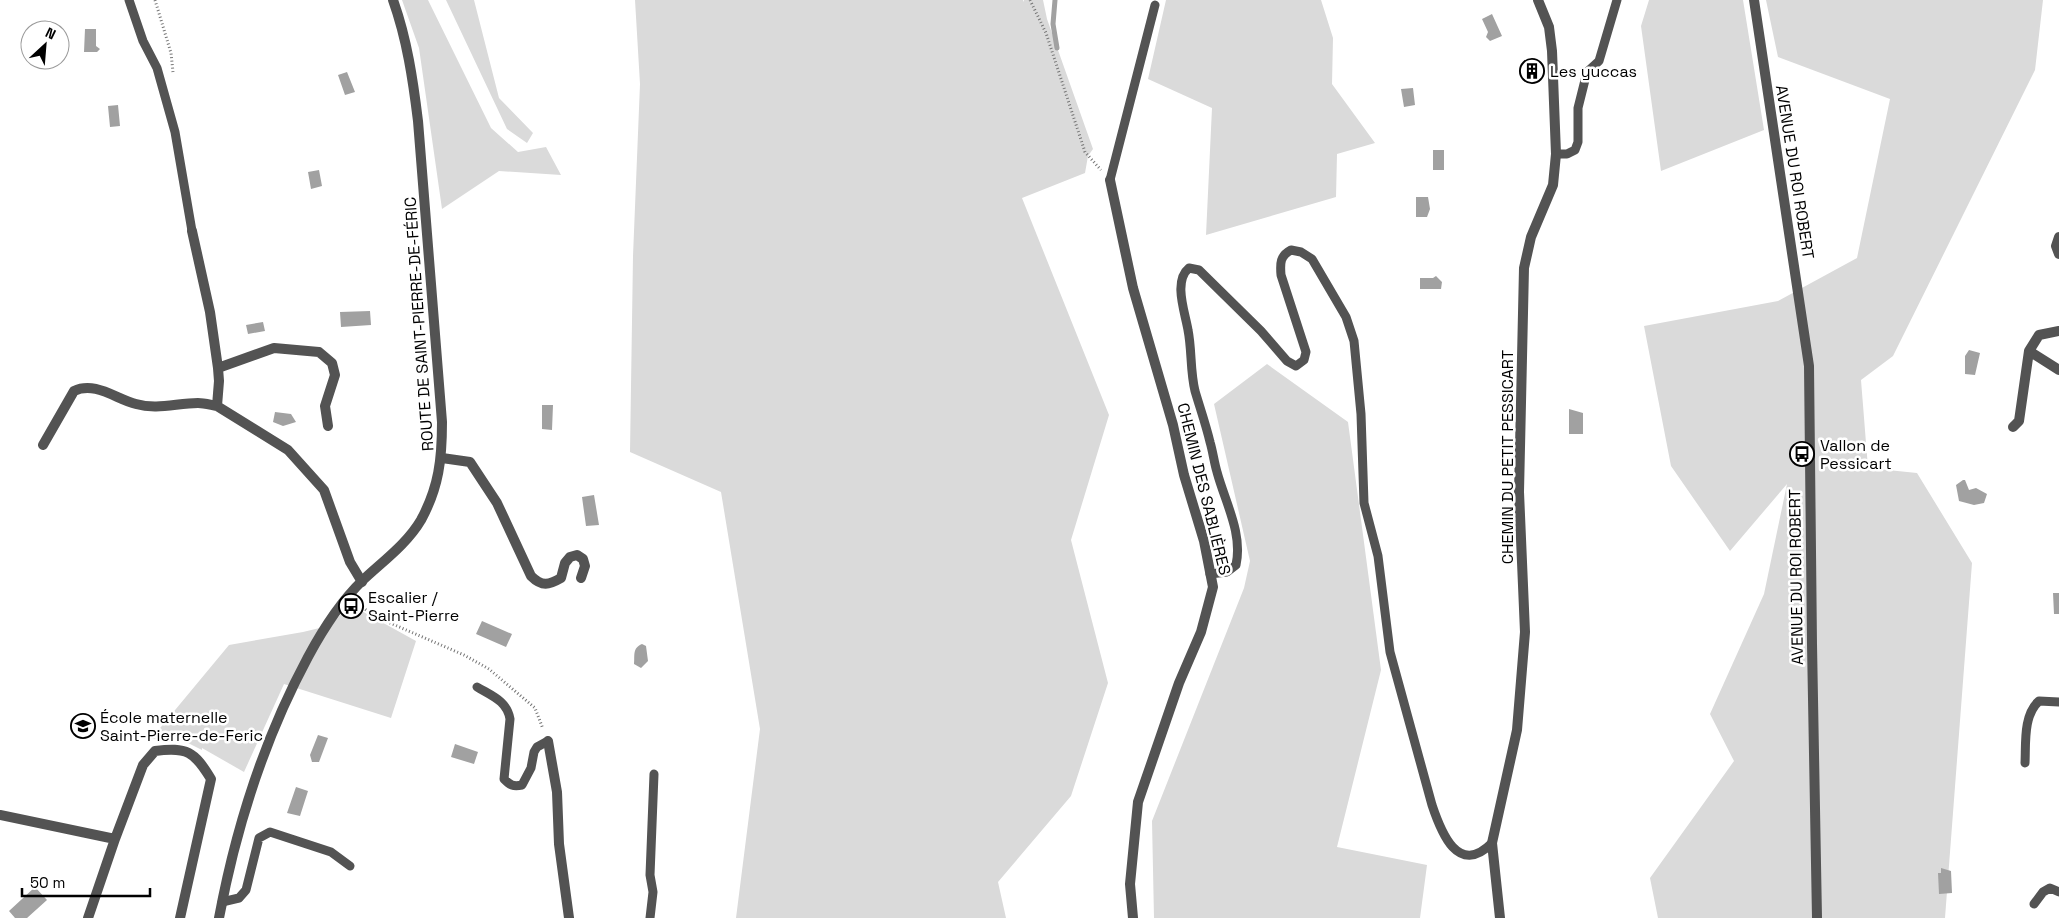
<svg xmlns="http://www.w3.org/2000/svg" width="2059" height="918" font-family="'Space Grotesk',sans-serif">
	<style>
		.green { fill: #dadada }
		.water { fill: #a1a1a1 }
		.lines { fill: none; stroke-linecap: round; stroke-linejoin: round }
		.stream { stroke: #a1a1a1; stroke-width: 5 }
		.path { stroke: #757575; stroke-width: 3; stroke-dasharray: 1 2.5; stroke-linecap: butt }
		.service { stroke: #535353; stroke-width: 9 }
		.minor { stroke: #535353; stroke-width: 10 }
		.tertiary { stroke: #535353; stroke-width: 10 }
		.labels { text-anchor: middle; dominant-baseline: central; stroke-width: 5; stroke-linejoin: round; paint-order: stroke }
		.poi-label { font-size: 16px; fill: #000; stroke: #fff; text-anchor: start }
		.street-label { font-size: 16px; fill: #000; stroke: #fff }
	</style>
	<rect width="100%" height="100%" fill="#fff"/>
	<!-- green -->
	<path class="green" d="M402,0h26l63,128 27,24 28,-5 15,28 -62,-4 -57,38 -23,-161z
		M446,0h28l25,98 34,35 -6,10 -20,-14z
		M635,0h388l1,2v-2h19l4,19 46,130 -5,7 -3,17 -63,25 87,217 -38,125 37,143 -37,113 -73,86 8,36h-270l24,-189 -39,-237 -91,-40 3,-196 7,-172z
		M1166,0h155l12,38 -1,46 43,59 -38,11 -1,43 -130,38 6,-127 -64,-29z
		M1649,0h94l21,130 -103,41 -20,-145z
		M1766,0h277l-8,70 -142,286 -32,24 7,88 49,5 55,90 -27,355h-287l-8,-40 84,-117 -24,-47 54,-120 23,-110 -57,67 -59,-85 -27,-140 134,-25 79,-43 33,-159 -112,-42z
		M1267,364l81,58 33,248 -44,177 90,18 -7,53h-266l-2,-97 92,-233 6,-27 -36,-157z
		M349,604l67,37 -25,77 -107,-34 -40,88 -42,-24v2l-20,-10 -31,-1 78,-94 74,-13 29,-7z"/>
	<!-- water -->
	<path class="water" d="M1492,14l10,22 -12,5 -4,-4 2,-5 -6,-13z
		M85,29h11v17l4,3 -3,3h-13z
		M347,72l8,20 -10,3 -7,-20z
		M1413,88l2,17 -11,2 -3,-18z
		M118,105l2,21 -10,1 -2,-21z
		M1433,150h11v20h-11z
		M319,170l3,16 -11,3 -3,-17z
		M1416,197h12l2,12 -3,8h-11z
		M1436,276l6,6 -1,7h-21v-11h13z
		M370,311l1,14 -30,2 -1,-15z
		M263,322l2,9 -17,3 -2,-9z
		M1969,350l11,3 -5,22 -10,-1v-18z
		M542,405h11l-1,25 -10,-1z
		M1569,409l14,4v21h-14z
		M275,412l16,2 5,8 -13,4 -10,-4z
		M1963,480h2l4,10 7,-2 11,6 -3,9 -10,2 -15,-4 -3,-16z
		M594,495l5,30 -13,1 -4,-29z
		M2053,593h6v21h-5z
		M482,621l30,13 -6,13 -30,-13z
		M642,644l4,2 2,15 -7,7 -7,-4c1,-8 -2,-16 8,-20z
		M318,735l10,3 -9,24h-7l-2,-7z
		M455,744l23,8 -4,12 -23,-7z
		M296,787l12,4 -8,25 -13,-3z
		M1941,868l10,3 1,22 -13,1 -1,-21h3z
		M35,887l12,13 -20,18h-12l-6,-7z"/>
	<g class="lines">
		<!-- stream -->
		<path class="stream" d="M1055,0l-2,24 4,24"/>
		<!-- path -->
		<path class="path" d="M155,0l16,53 2,19
			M1030,0l16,33 39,119 16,18
			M357,603l17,13 90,39 25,14 46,39 8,21"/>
		<!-- service -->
		<path class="service" d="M129,0l14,41 14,27 18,64 17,99
			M1556,154h11l8,-4 3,-8v-34l9,-36 12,-11 18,-61
			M1110,180l45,-175
			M1210,574l17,-2 9,-7c7,-32 -11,-63 -19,-93 -3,-10 -4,-20 -7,-30 -4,-17 -10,-34 -15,-51 -5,-21 -3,-41 -7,-61 -3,-18 -15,-49 1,-62l10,2 62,61 26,30 9,5 8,-6 2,-8 -25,-77c-1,-12 -1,-19 10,-25l10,2 11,7 34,58 8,24 7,73 3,89 14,53 12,96 42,153c9,27 26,72 60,38
			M477,687c15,9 30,14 33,32l-6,60c6,6 9,8 18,6l9,-17 3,-16 3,-5 11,-6
			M2025,763c1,-19 -2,-48 14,-62l20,1
			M222,902l17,-4 7,-8 13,-52 11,-6 61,20 19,14
			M2034,904l9,-12 7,-4 9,4
			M650,918l3,-26 -3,-17 4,-101"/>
		<!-- minor -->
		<path class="minor" d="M1754,0l55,366 3,278 5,274
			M1110,180l23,108 40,137 11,50 20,66 9,46 -12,45 -22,51 -41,119 -8,82 3,34
			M192,231l18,81 8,56
			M2059,237l-3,9 3,8
			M2029,351l30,19
			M328,426l-3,-20 10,-31 -3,-12 -13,-11 -45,-4 -56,20 1,13 -2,25 71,44 36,40 26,72 12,20
			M2013,427l6,-6 10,-70 10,-16 20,-4
			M43,445l31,-54c21,-10 42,8 62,13 21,6 41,-1 62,-1 6,0 13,2 19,3
			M442,458l28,4 27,41 34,73c11,11 18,9 30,2l4,-15 5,-6 7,-2 6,4 2,7 -4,12
			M548,741l9,51 2,52 10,74
			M0,815l115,24
			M88,918l27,-79 28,-74 12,-14c32,-4 39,0 56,28l-31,139
			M1500,918l-8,-75 25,-113 8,-98 -6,-140 5,-224 7,-31 22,-52 3,-31 -4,-103 -3,-24 -11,-27"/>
		<!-- tertiary -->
		<path class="tertiary" d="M219,918c17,-91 45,-179 89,-261 15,-28 32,-55 55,-77 19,-18 44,-36 58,-60 18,-33 21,-61 21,-98l-24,-301c-5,-41 -11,-82 -25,-121"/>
	</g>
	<!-- icons -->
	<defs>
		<symbol id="building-ring" viewBox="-11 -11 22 22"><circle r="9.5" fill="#fff" stroke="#000" stroke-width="1.5"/><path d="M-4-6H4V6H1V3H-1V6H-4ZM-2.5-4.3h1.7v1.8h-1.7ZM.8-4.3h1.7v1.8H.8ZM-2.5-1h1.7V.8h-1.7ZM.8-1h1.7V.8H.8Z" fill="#000"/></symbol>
		<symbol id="bus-ring" viewBox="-11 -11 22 22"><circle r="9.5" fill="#fff" stroke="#000" stroke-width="1.5"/><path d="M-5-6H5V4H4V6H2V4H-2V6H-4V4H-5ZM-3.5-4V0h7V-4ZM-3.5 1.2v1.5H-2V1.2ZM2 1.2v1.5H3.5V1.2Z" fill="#000"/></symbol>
		<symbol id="school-ring" viewBox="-11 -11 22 22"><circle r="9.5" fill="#fff" stroke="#000" stroke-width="1.5"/><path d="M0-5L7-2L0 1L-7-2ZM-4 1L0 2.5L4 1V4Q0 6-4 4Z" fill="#000"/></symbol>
	</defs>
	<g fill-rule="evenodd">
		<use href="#building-ring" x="1518" y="57" width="28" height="28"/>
		<use href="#bus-ring" x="1788" y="440" width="28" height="28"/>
		<use href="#bus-ring" x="337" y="592" width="28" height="28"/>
		<use href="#school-ring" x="69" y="712" width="28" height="28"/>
	</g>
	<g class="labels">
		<!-- poi labels -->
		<g class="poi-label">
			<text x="1550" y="71">Les yuccas</text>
			<text x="1820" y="445">Vallon de<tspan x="1820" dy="18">Pessicart</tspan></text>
			<text x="368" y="597">Escalier /<tspan x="368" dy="18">Saint-Pierre</tspan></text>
			<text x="100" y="717">École maternelle<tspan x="100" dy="18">Saint-Pierre-de-Feric</tspan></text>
		</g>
		<!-- street labels -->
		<g class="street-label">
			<text transform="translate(1795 172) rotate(81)">AVENUE DU ROI ROBERT</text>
			<text transform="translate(419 324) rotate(-94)">ROUTE DE SAINT-PIERRE-DE-FÉRIC</text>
			<text transform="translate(1507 457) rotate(-90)">CHEMIN DU PETIT PESSICART</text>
			<text transform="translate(1204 489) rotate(76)">CHEMIN DES SABLIÈRES</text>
			<text transform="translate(1796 577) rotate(-91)">AVENUE DU ROI ROBERT</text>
		</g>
	</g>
	<!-- north arrow -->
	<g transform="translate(45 45) rotate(26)"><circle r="24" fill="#ffffff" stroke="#999999"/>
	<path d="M0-4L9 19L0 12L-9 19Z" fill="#000000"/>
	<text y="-8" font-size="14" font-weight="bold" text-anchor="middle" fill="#000000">N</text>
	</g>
	<!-- scale -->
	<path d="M22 888v8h128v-8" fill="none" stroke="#000000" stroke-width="2.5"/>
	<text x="30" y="888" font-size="15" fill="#000000" stroke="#ffffff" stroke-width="4" paint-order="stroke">50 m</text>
</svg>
